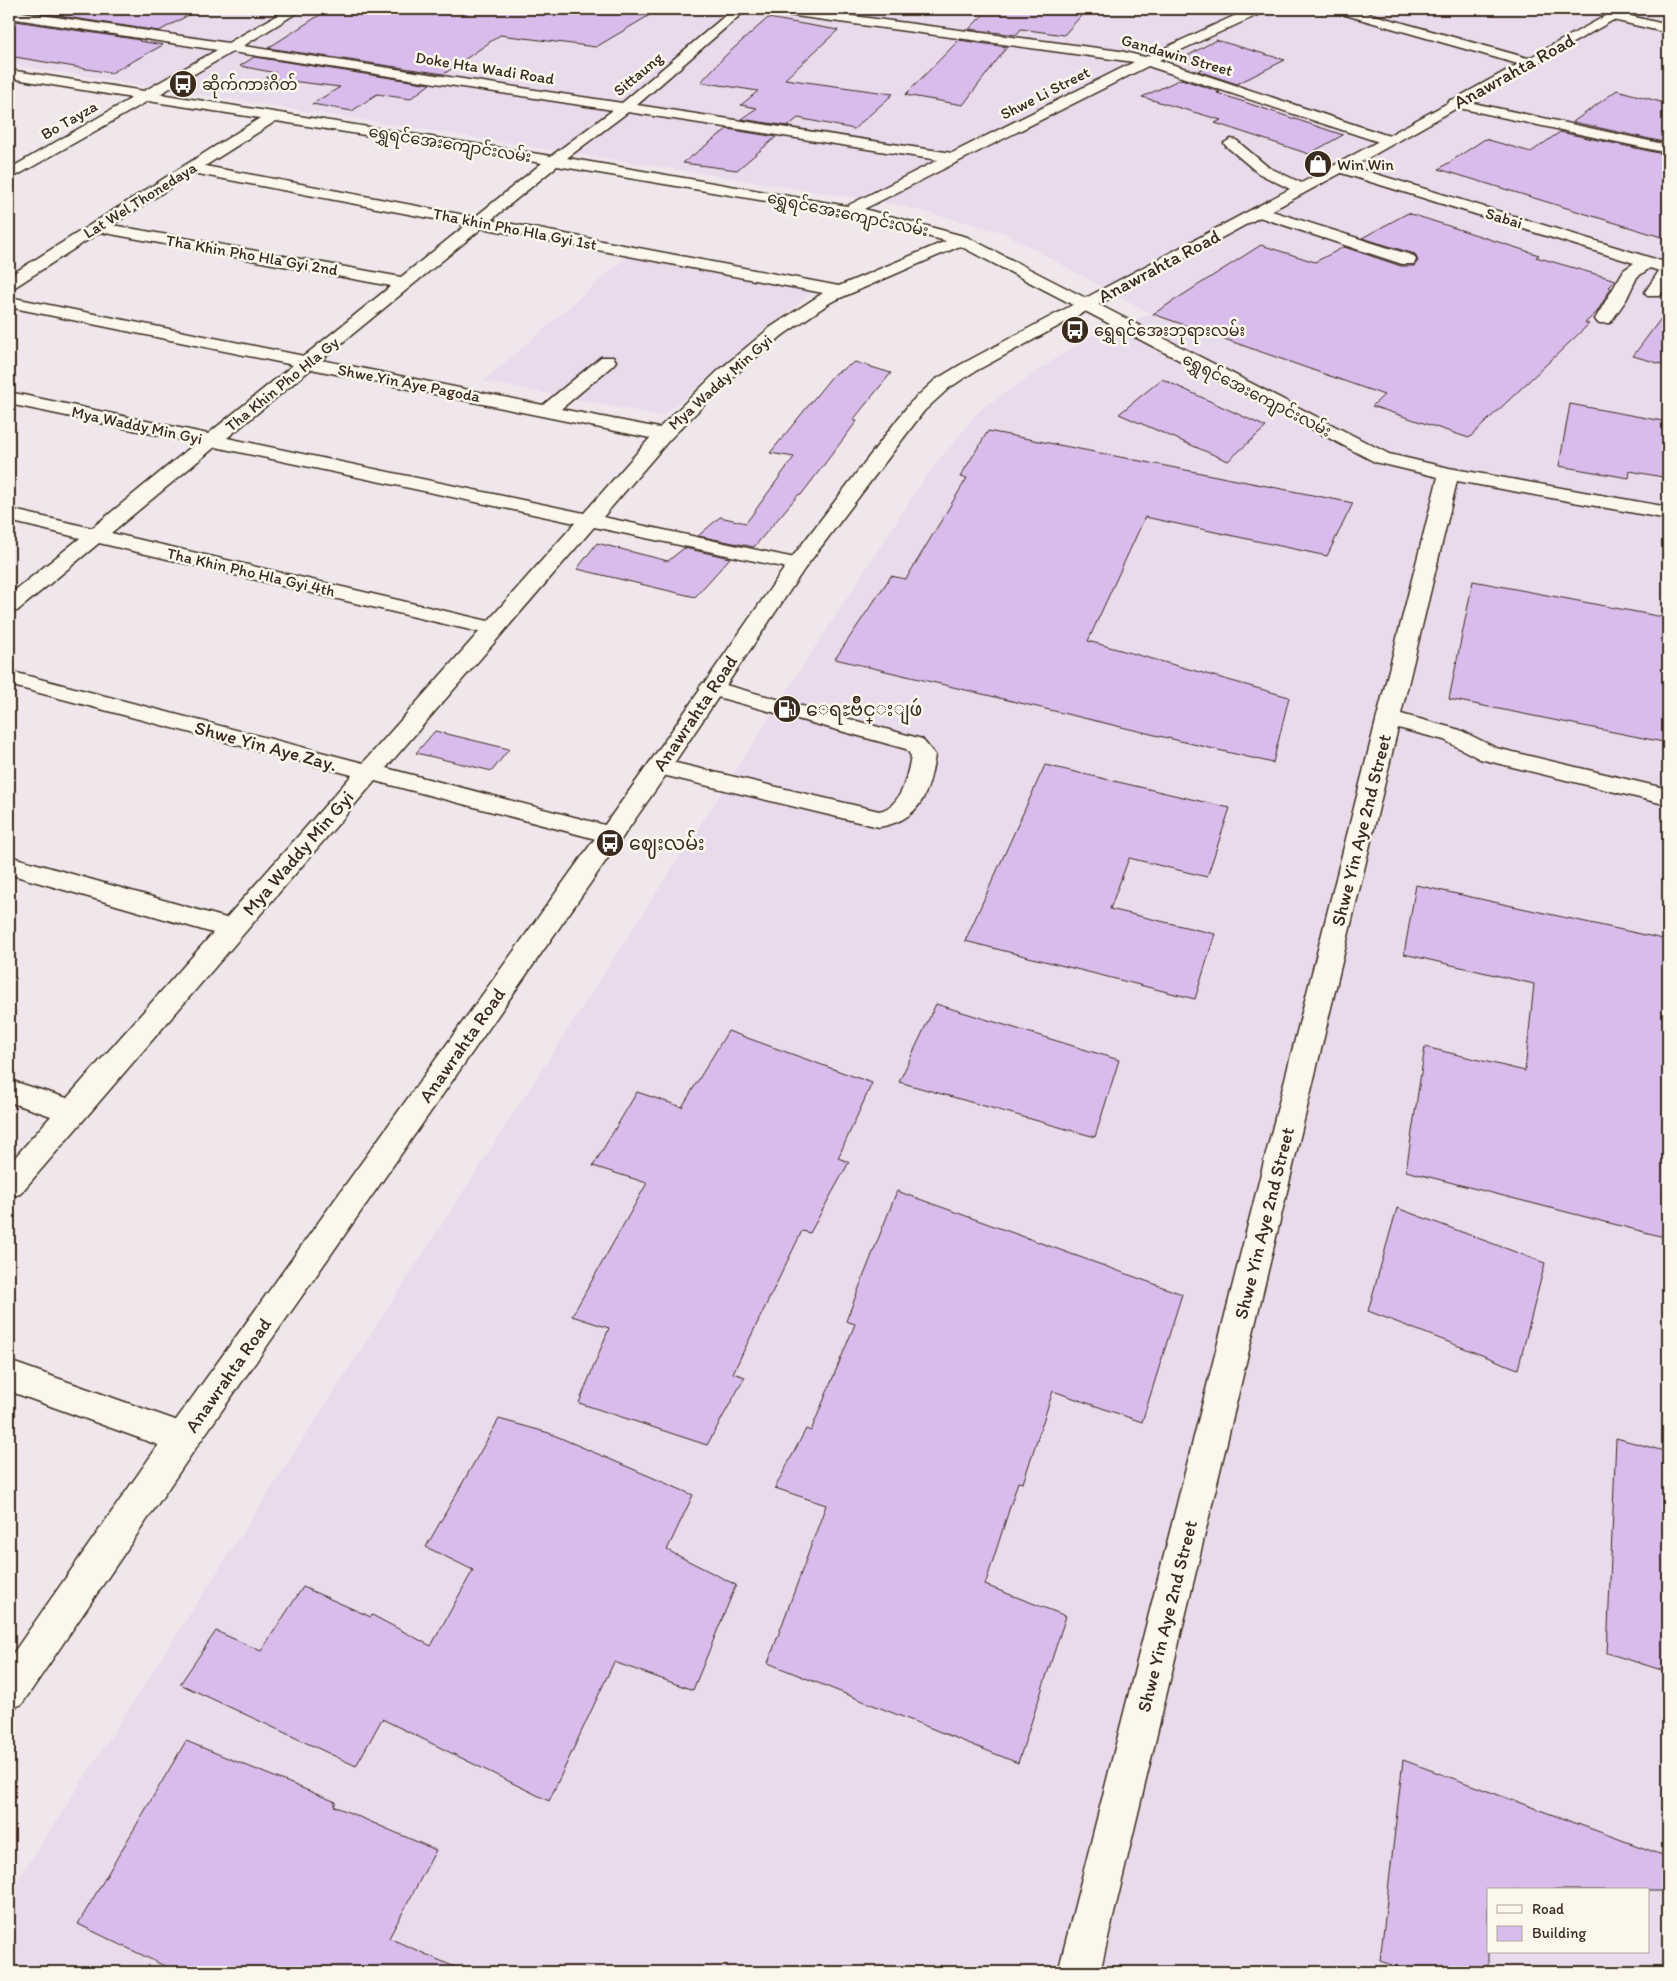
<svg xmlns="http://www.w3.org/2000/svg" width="1677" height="1981" font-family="Itim,'Noto Sans Myanmar',sans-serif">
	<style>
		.built { fill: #e9daec; fill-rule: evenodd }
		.building { fill: #d8bdec; stroke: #3b2a1e }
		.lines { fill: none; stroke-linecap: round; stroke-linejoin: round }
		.minor-casing { stroke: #3b2a1e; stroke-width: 3 }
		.major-casing { stroke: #3b2a1e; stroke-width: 3 }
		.minor { fill: #fbf7ec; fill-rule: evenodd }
		.major { fill: #fbf7ec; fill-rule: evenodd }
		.labels { text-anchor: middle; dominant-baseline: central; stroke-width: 5; stroke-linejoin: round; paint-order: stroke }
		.far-street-label { font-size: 16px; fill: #3b2a1e; stroke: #fbf7ec }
		.far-poi-label { font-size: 16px; fill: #3b2a1e; stroke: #fbf7ec; text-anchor: start }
		.street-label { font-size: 19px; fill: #3b2a1e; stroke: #fbf7ec }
		.poi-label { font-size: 19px; fill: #3b2a1e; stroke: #fbf7ec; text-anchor: start }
	</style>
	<rect width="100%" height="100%" fill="#f0e6ec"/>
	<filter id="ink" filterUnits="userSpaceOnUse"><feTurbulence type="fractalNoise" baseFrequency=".02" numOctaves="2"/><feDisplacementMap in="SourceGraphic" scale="10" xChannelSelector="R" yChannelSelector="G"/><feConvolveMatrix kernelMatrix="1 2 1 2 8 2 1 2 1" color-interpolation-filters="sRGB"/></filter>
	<g filter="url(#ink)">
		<!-- built -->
		<path class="built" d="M9,9h1659v1963h-1659v-78l917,-1418 55,-67 109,-73 62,-22 -149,-82 -107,-28 -887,-140zM1488,1890h160v62h-160z
			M628,256l184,36 -150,124 -178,-35z"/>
		<!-- building -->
		<path class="building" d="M13,9h187l-41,22z
			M329,9h331l-64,38 -96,-12 -56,39 -176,-26z
			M989,9h98l-23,26 -43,-6 -5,6 -47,-6z
			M768,18l70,12 -53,49 108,15 -39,35 -56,-11 -10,8 -47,-7 16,-11 -16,-3 17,-14 -57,-9 24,-26z
			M9,20l131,20 -1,1 24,4 -52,28 -102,-17z
			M959,40l48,7 -44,58 -58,-10z
			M1216,40l69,20 -48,24 -39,-13 7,-4 -25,-7z
			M254,57l176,27 -20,15 -33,-5 -25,17 -40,-7 28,-17 -74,-9 10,-5 -36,-7z
			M1181,79l39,13 -3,1 126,42 -34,19 -94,-31 6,-3 -79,-23z
			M1617,90l51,14v39l-95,-21z
			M727,129l49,8 -39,33 -54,-7z
			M1560,132l108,23v84l-229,-70 46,-30 46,13z
			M1408,213l131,42 -3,2 80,23 -7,7 2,1 -14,24 -12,11 4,1 -120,114 -97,-32 12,-11 -231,-81 108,-69 54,17 29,-15 57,19h13l4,-5 -3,-7 -53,-16z
			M1668,309v57l-35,-10z
			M855,362l36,11 -38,47 4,1 -56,74 -2,-1 -45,53 -56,-11 22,-19 26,6 48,-66 -24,-4 63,-78z
			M1162,379l104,48 -38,34 -109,-47z
			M1570,404l98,18v56l-38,-7 -1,7 -70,-12z
			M988,431l365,72 -26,53 -182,-39 -57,124 201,56 -16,66 -438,-104 56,-83 15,3 61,-101 -7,-1z
			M597,543l71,18 16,-13 46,10 -35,39 -118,-28z
			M1473,581l195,37v125l-219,-44z
			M435,731l74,18 -17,22 -76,-18z
			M1045,765l185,43 -23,69 -78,-19 -19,51 105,25 -20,65 -230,-58z
			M1416,885l252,55v298l-262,-67 19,-124 100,24 9,-87 -130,-30z
			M936,1004l183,56 -24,77 -196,-55z
			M728,1031l144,52 -34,75 11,4 -39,71 -8,-2 -69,142 12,4 -38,68 -128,-42 30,-75 -37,-12 75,-133 -54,-17 44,-74 45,15z
			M897,1191l285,103 -40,128 -89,-31 -30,92 -5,-1 -33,103 81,31 -48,147 -250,-100 58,-158 -51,-17 31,-59 5,2 44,-107 -9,-3z
			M1397,1208l148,55 -27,106 -150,-58z
			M499,1419l50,14 144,62 -26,55 69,35 -43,105 -79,-28 -65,139 -167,-82 -26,47 -176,-82 36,-53 45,20 42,-64 68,30 1,-2 59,31 42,-76 -47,-23z
			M1616,1438l52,14v220l-61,-19z
			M186,1741l150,61 -2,4 102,44 -47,88 77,34h-289l-99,-48z
			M1403,1760l265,97v33h-180v82h-76l-32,-11z"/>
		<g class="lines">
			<defs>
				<path id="minor" d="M288,9h15l-60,37 379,57 111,-94h14l-110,96 315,48 182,-91 -361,-49 -6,-4h33l320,42 25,6 104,-48h16l-1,3 -105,48 233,77 2,3 -2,3h-10l-234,-77 -284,143 103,28 422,217 60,14 219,39v12l-211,-38 -56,233 59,16 36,18 172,41v16l-188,-46 -36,-19 -46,-12 -298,1244h-42l380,-1495 -63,-15 -415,-216 -129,56 -48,33 -53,44 -60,60 -67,78 201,43 4,4 -4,4 -7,2 -203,-43 -208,241 234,61 4,6 -4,6 -9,2 -236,-62 -355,413 -11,3v-33l42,-48 -42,-14v-22l58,18 146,-165 -204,-59v-18l217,62 126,-143 -343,-90v-14l354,92 116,-131 -380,-89 -82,68 -8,1v-17l71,-57 -71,-17v-12l83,19 104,-85 -187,-39v-12l199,42 85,-69 -284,-58v-10l295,59 87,-70 -291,-54 -85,55 -6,1v-12l251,-158 -112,-17 -139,79v-11l123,-71 -123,-20v-8l135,21 73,-41 -208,-32v-8l219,33zM232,52l381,58 -62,46 -391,-62zM628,112l310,48 -91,46 -280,-48zM276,121l266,42 -67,54 -270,-51zM557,166l281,47 108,28 -107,45 -348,-66zM193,173l273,52 -65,52 -289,-52zM482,228l341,65 -52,34 -53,44 -59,57 -98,-19 52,-44 3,-4 -3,-4h-12l-58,48 -222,-45zM311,369l339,69 -66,75 -357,-75zM215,447l360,76 -87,98 -377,-88z
					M1334,9h19l182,51 2,3 -7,4 -5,-1 -190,-54z
					M1614,12l54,13v8l-59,-14 -2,-3z
					M1455,99l213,46v8l-218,-47 -2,-3 2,-3z
					M1231,139l5,1 32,27 40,19 2,3 -8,5 -6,-2 -38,-19 -32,-27 -2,-3z
					M1340,163l328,100v20l-8,13h-12l-3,-4 14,-21 -9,-3 -13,9 -11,23 -16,23h-12l-3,-4 29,-49 10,-7 -299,-92 -3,-3 3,-3z
					M1259,207l155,49 2,4 -2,4h-12l-149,-49 -2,-3 2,-3z
					M711,681l211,58 13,16c-6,38 -14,65 -56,72l-229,-55 -3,-5 3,-5 9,-3 220,52c23,-4 28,-35 32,-55l-5,-7 -203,-56 -4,-5 4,-5z
					M9,1361l186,66 5,11 -5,11 -12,5 -174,-63z"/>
				<path id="major" d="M1618,9h15l-288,162 -373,202 -23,15 -25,23 -119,157 -137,204 -473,677 -173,255 -13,6v-51l162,-232 479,-665 140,-202 120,-157 25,-23 25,-15 375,-200z"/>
			</defs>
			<!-- minor casing -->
			<use href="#minor" class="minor-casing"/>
			<!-- major casing -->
			<use href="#major" class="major-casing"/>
			<!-- minor -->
			<use href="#minor" class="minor"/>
			<!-- major -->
			<use href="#major" class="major"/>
		</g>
	</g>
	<!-- icons -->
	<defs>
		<symbol id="bus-disc" viewBox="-11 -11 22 22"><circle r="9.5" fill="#3b2a1e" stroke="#fbf7ec"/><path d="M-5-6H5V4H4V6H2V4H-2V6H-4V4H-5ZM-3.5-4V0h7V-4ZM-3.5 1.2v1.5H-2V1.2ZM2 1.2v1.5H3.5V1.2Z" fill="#fff"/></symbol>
		<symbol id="shop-disc" viewBox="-11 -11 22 22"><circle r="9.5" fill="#3b2a1e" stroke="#fbf7ec"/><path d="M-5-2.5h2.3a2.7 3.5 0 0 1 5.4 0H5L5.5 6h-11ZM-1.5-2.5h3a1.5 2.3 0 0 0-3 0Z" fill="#fff"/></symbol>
		<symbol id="fuel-disc" viewBox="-11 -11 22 22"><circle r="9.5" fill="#3b2a1e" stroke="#fbf7ec"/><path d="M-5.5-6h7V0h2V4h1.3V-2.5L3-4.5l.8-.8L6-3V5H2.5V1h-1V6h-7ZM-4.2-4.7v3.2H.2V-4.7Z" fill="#fff"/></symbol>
	</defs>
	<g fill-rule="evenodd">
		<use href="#bus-disc" x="167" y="68" width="32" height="32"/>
		<use href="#shop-disc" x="1302" y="148" width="32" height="32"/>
		<use href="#bus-disc" x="1059" y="314" width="32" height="32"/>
		<use href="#fuel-disc" x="771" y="693" width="32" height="32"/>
		<use href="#bus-disc" x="594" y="827" width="32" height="32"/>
	</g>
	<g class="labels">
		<!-- far-street labels -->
		<g class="far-street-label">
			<text transform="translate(1177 55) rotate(16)">Gandawin Street</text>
			<text transform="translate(485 68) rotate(9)">Doke Hta Wadi Road</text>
			<text transform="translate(638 74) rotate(-40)">Sittaung</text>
			<text transform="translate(1045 93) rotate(-27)">Shwe Li Street</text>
			<text transform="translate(69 120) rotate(-30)">Bo Tayza</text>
			<text transform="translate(450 144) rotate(9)">ရွှေရင်အေးကျောင်းလမ်း</text>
			<text transform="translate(140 200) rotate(-32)">Lat Wel Thonedaya</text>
			<text transform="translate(848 214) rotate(12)">ရွှေရင်အေးကျောင်းလမ်း</text>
			<text transform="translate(1504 218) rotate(17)">Sabai</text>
			<text transform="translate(515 229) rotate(11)">Tha khin Pho Hla Gyi 1st</text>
			<text transform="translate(252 255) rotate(10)">Tha Khin Pho Hla Gyi 2nd</text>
			<text transform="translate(720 382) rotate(-42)">Mya Waddy Min Gyi</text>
			<text transform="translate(409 383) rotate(11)">Shwe Yin Aye Pagoda</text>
			<text transform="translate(282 384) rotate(-39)">Tha Khin Pho Hla Gy</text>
			<text transform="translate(1257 395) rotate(27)">ရွှေရင်အေးကျောင်းလမ်း</text>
			<text transform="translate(137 425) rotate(12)">Mya Waddy Min Gyi</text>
			<text transform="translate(251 572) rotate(13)">Tha Khin Pho Hla Gyi 4th</text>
		</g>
		<!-- far-poi labels -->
		<g class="far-poi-label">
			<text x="202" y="84">ဆိုက်ကားဂိတ်</text>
			<text x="1337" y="164">Win Win</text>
			<text x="1094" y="330">ရွှေရင်အေးဘုရားလမ်း</text>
		</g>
		<!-- street labels -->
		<g class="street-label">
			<text transform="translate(1514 71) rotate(-29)">Anawrahta Road</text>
			<text transform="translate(1159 266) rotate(-28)">Anawrahta Road</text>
			<text transform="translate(695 713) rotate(-56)">Anawrahta Road</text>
			<text transform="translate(266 746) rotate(15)">Shwe Yin Aye Zay.</text>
			<text transform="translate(1361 830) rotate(-76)">Shwe Yin Aye 2nd Street</text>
			<text transform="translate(298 853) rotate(-49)">Mya Waddy Min Gyi</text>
			<text transform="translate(462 1045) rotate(-55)">Anawrahta Road</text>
			<text transform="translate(1264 1223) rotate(-76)">Shwe Yin Aye 2nd Street</text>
			<text transform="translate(228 1375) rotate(-55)">Anawrahta Road</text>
			<text transform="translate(1167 1616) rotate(-76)">Shwe Yin Aye 2nd Street</text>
		</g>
		<!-- poi labels -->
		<g class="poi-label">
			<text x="806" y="709">ေရႊဗ်ိဳင္းျဖဴ</text>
			<text x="629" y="843">ဈေးလမ်း</text>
		</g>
	</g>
	<!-- margin -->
	<rect width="1677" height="1981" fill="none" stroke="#fbf7ec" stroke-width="30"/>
	<rect x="15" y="15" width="1647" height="1951" fill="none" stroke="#3b2a1e" stroke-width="2" filter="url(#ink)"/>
	<!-- legend -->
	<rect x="1487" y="1888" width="162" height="65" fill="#fbf7ec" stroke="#aea59a"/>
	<rect x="1497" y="1905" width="25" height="8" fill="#fbf7ec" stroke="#aea59a"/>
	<text x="1532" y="1914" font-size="15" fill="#3b2a1e">Road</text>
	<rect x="1497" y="1926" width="25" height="15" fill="#d8bdec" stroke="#aea59a"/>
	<text x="1532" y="1938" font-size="15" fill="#3b2a1e">Building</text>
</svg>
